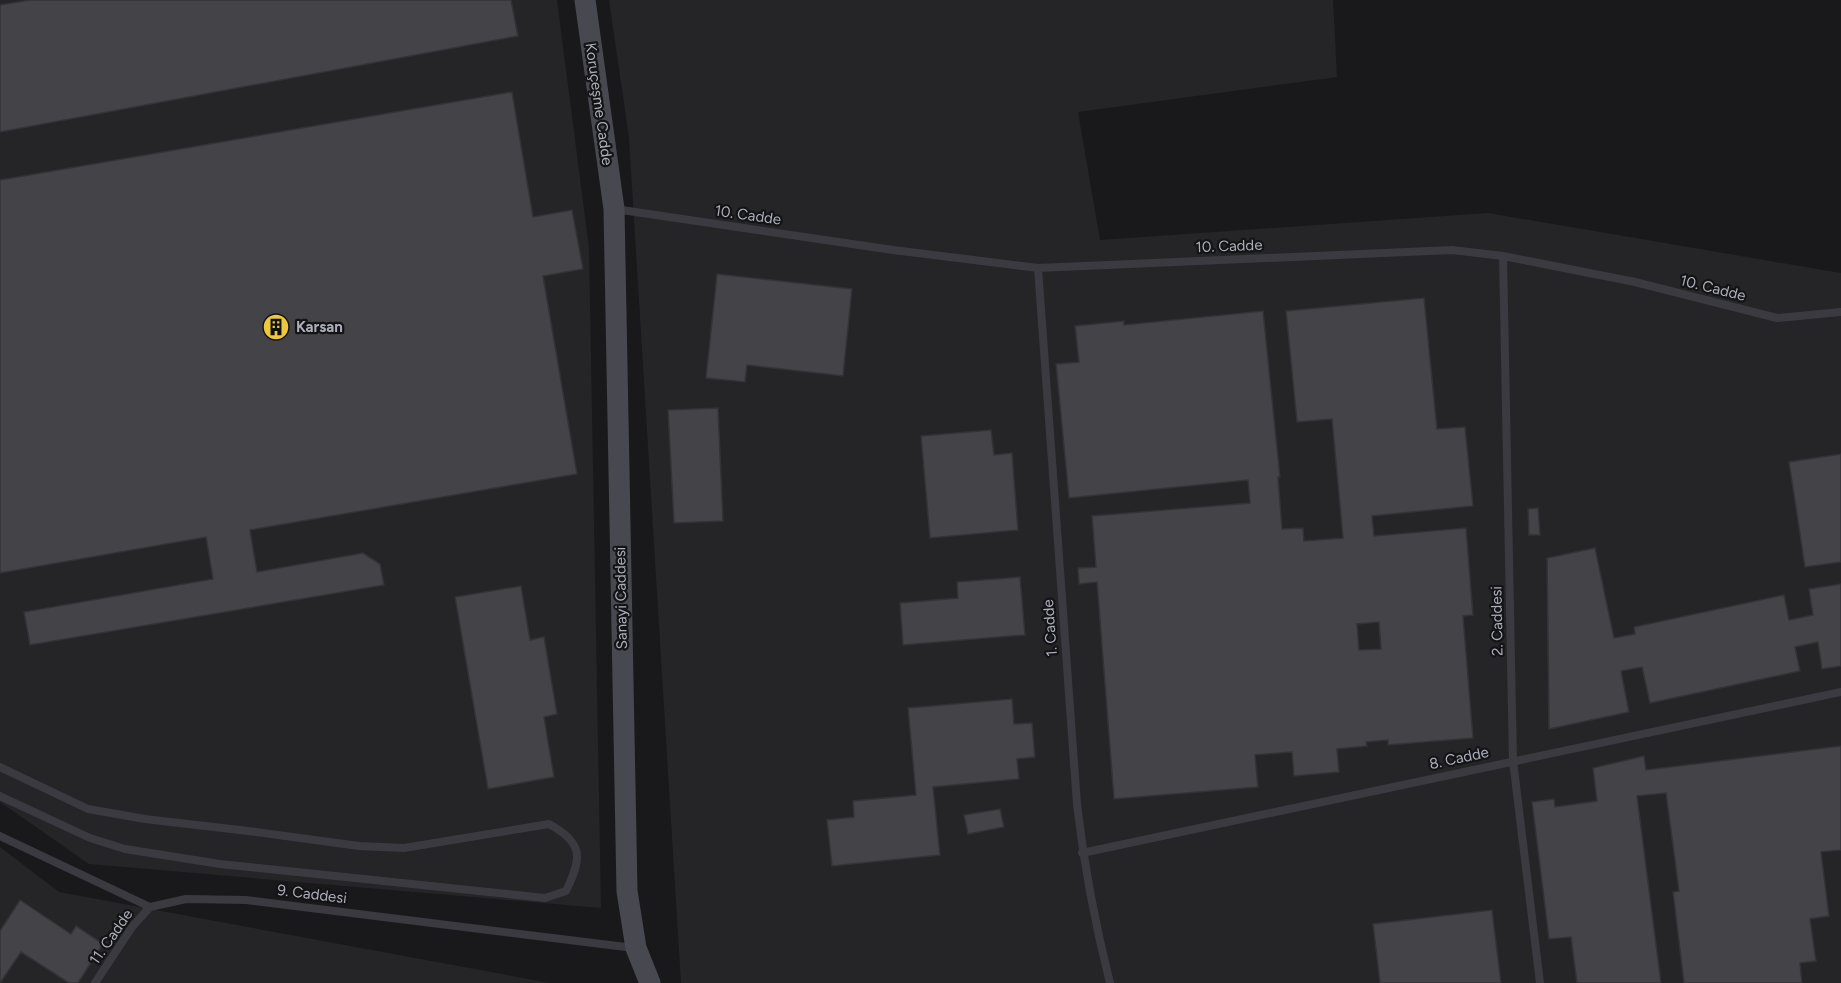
<svg xmlns="http://www.w3.org/2000/svg" width="1841" height="983" font-family="Figtree,sans-serif">
	<style>
		.built { fill: #252528 }
		.building { fill: #434348; stroke: #333337; stroke-width: 1.5; fill-rule: evenodd }
		.lines { fill: none; stroke-linecap: round; stroke-linejoin: round }
		.lane { stroke: #3a3a40; stroke-width: 8 }
		.secondary { stroke: #484950; stroke-width: 21 }
		.labels { text-anchor: middle; dominant-baseline: central; stroke-width: 4.5; stroke-linejoin: round; paint-order: stroke }
		.street-label { font-size: 15px; fill: #acaeba; stroke: #141416 }
		.poi-label { font-size: 15px; font-weight: bold; fill: #acaeba; stroke: #141416; text-anchor: start }
	</style>
	<rect width="100%" height="100%" fill="#19191b"/>
	<!-- built -->
	<path class="built" d="M0,0h557l32,248 12,660 -512,-44 -89,-62z
		M609,0h724l4,77 -259,35 22,128 388,-27 353,60v710h-1160l-52,-845z
		M0,847l59,45 491,91h-550z"/>
	<!-- building -->
	<path class="building" d="M30,0h481l7,36 -518,96v-127z
		M512,92l21,125 39,-7 11,59 -40,7 34,198 -327,56 7,42 106,-19 17,11 4,21 -354,60 -6,-33 189,-33 -7,-42 -206,36v-393z
		M717,274l135,15 -9,87 -96,-11 -2,17 -39,-4z
		M1424,298l13,131 28,-2 8,79 -101,10 2,20 92,-8 7,87 -10,1 10,122 -85,7v-5l-22,2 1,4 -30,3 2,23 -45,4 -2,-24 -37,3 3,32 -144,12 -17,-217 -18,2 -1,-16 18,-1 -4,-51 158,-13 -2,-23 -179,18 -13,-134 23,-2 -4,-36 49,-5v4l139,-14 17,166h-2l4,52 21,-1 1,13 39,-3 -11,-119 -35,3 -11,-111zM1379,622l2,27 -22,1 -2,-26z
		M718,408l5,113 -49,2 -6,-113z
		M991,430l3,25 18,-2 6,77 -88,8 -9,-102z
		M1841,454v108l-36,5 -16,-105z
		M1538,508l2,27h-11l-1,-26z
		M1595,548l19,90 21,-4 -1,-7 150,-32 5,25 24,-5 -4,-26 32,-5v82l-19,3 -4,-27 -23,5 5,24 -150,32 -8,-36 -21,4 8,41 -80,17 -2,-171z
		M1020,577l5,58 -122,10 -3,-42 58,-5 -1,-16z
		M521,586l9,54 14,-3 13,77 -13,3 10,60 -66,12 -33,-192z
		M1012,699l2,25 18,-1 3,34 -18,2 2,20 -86,8 7,68 -108,11 -5,-46 27,-3 -1,-16 63,-6 -8,-87z
		M1841,746v104l-20,2 8,64 -19,3 6,42 -16,2 2,20h-118l-11,-91 6,-1 -13,-98 -29,3 24,187h-84l-6,-46 -22,2 -17,-137 22,-3 1,8 42,-6 -4,-33 51,-12 2,14z
		M1000,809l4,18 -36,7 -4,-19z
		M20,900l51,34 5,-8 27,18 -25,39h-9l-48,-31 -21,31v-52z
		M1492,910l9,73h-121l-7,-59z"/>
	<g class="lines">
		<!-- lane -->
		<path class="lane" d="M615,209l278,41 145,18 414,-18 51,6 132,26 142,36 64,-6
			M1503,256l10,505 27,222
			M1038,268l39,536c7,61 18,120 33,179
			M0,767l88,42 57,10 103,12 111,15 45,2 145,-24c35,19 33,34 17,67l-21,7 -325,-34 -95,-15 -35,-11 -90,-42
			M0,836l150,71 36,-8 60,1 388,48
			M1082,853l759,-161
			M95,983l37,-56 18,-20"/>
		<!-- secondary -->
		<path class="secondary" d="M585,0l29,209 13,682 9,57 14,35"/>
	</g>
	<!-- icons -->
	<defs>
		<symbol id="building-disc" viewBox="-11 -11 22 22"><circle r="9.5" fill="#edc73e" stroke="#141416"/><path d="M-4-6H4V6H1V3H-1V6H-4ZM-2.5-4.3h1.7v1.8h-1.7ZM.8-4.3h1.7v1.8H.8ZM-2.5-1h1.7V.8h-1.7ZM.8-1h1.7V.8H.8Z" fill="#111"/></symbol>
	</defs>
	<g fill-rule="evenodd">
		<use href="#building-disc" x="261" y="312" width="30" height="30"/>
	</g>
	<g class="labels">
		<!-- street labels -->
		<g class="street-label">
			<text transform="translate(599 104) rotate(82)">Koruçeşme Cadde</text>
			<text transform="translate(748 215) rotate(8)">10. Cadde</text>
			<text transform="translate(1229 246) rotate(-2)">10. Cadde</text>
			<text transform="translate(1713 288) rotate(14)">10. Cadde</text>
			<text transform="translate(621 598) rotate(-91)">Sanayi Caddesi</text>
			<text transform="translate(1497 621) rotate(-91)">2. Caddesi</text>
			<text transform="translate(1050 628) rotate(-94)">1. Cadde</text>
			<text transform="translate(1459 758) rotate(-12)">8. Cadde</text>
			<text transform="translate(312 894) rotate(7)">9. Caddesi</text>
			<text transform="translate(111 937) rotate(-55)">11. Cadde</text>
		</g>
		<!-- poi labels -->
		<g class="poi-label">
			<text x="296" y="327">Karsan</text>
		</g>
	</g>
</svg>
